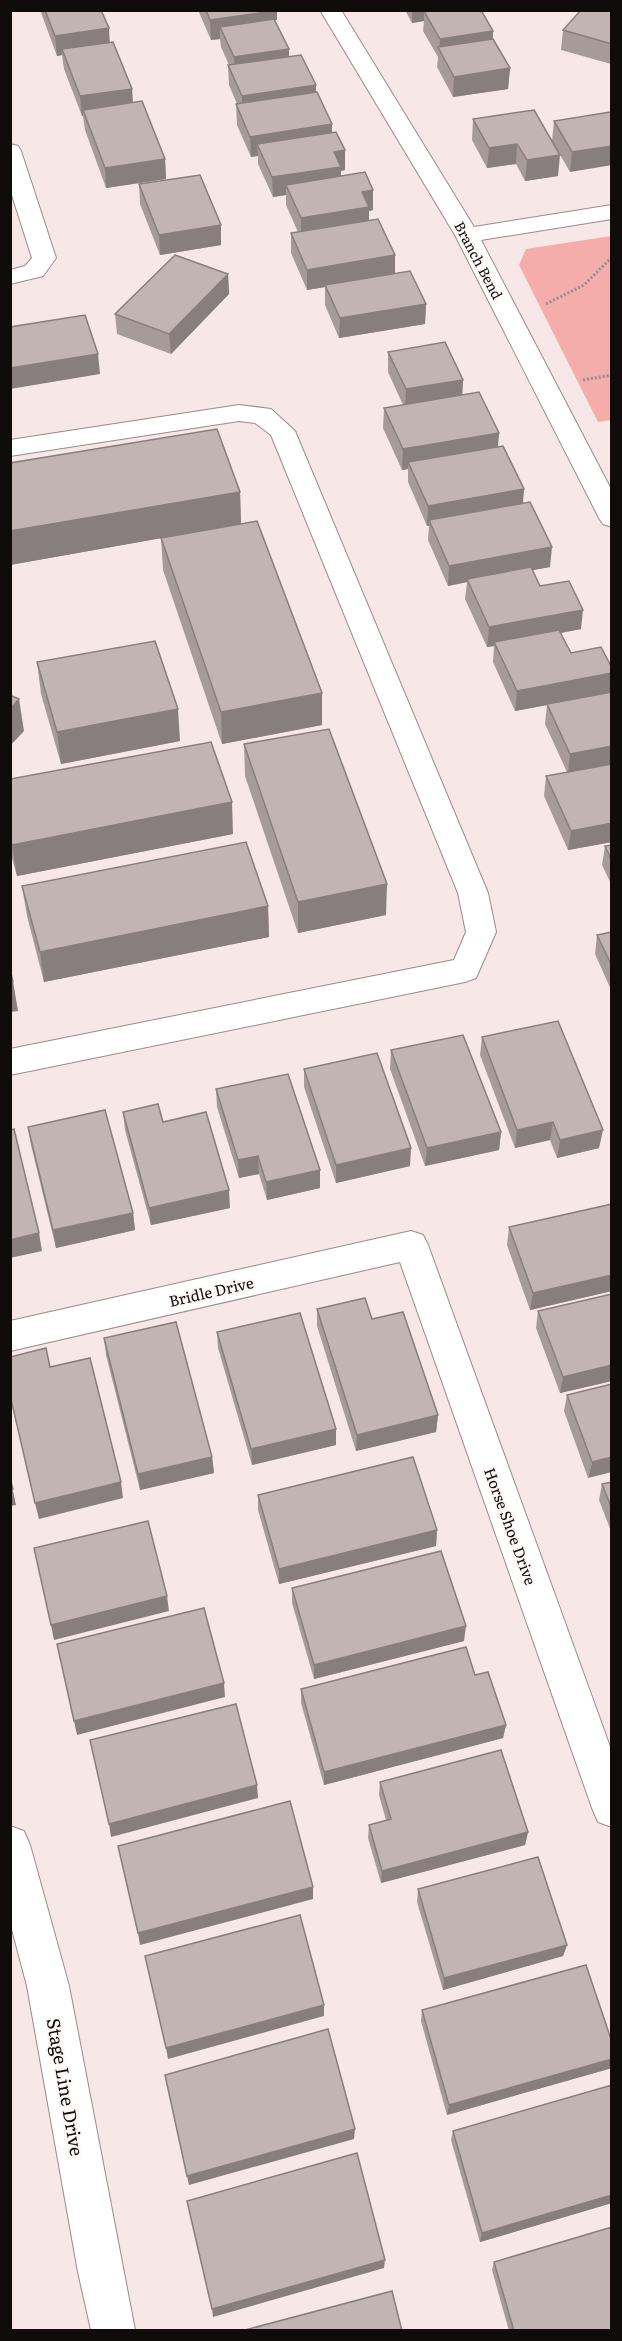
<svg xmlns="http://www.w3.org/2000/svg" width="622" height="2341" font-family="Literata,serif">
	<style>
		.green { fill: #f4adab }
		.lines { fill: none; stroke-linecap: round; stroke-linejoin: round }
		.minor-casing { stroke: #998b8b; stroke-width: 2 }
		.path { stroke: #968c8b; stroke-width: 3; stroke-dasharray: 2 2; stroke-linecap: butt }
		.minor { fill: #fff; fill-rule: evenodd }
		.wall { fill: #a79b9a }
		.shaded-wall { fill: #887e7d }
		.building { fill: #c2b4b3; stroke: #887e7d; stroke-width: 1.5 }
		.labels { text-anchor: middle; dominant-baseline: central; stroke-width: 4.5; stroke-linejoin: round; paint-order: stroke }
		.far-street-label { font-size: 14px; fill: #100c0b; stroke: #fef7f7 }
		.street-label { font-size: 15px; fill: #100c0b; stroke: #fef7f7 }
		.near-street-label { font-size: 18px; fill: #100c0b; stroke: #fef7f7 }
	</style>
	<rect width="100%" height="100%" fill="#f7e8e7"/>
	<!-- green -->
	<path class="green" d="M611,236v184l-13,2 -79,-157 7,-16z"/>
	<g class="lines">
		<defs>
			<path id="minor" d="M320,10h21l133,217 138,-22v14l-131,21 131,251v36l-9,-3 -4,-6 -144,-283z
				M10,144l8,2 3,5 35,107 -13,18 -33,8v-14l15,-4 7,-8 -22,-69z
				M239,405l32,4 24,22 193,462 8,39 -20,46 -11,4 -455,93v-26l444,-89 12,-28 -8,-39 -187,-458 -16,-12 -16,-2 -229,35v-16z
				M411,1231l12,4 5,10 184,507v75l-14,-5 -6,-14 -192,-546 -390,89v-30z
				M10,1826l14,5 6,14 39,141 66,344h-44l-13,-58 -51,-286 -17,-64z"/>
		</defs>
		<!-- minor casing -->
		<use href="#minor" class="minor-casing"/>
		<!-- path -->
		<path class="path" d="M546,304l38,-19 28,-28
			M583,380l29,-5"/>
		<!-- minor -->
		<use href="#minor" class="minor"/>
	</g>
	<!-- wall -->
	<path class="wall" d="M40,10h61l9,32 22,47 1,14 32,56 1,20 -60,9 -21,-58 -2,-14h-1l-18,-47 -2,-14 -5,1z
		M198,10h79v10h-2l14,29v7l27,37 16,31v8l13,18v20l-4,1v5l32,34 -4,1v10l26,34v18l31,31 -1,20 -86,14 -14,-33v-18l-18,3 -16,-37v-20l7,-1 -12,-27v-10l-13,2 -15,-33v-8l-7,1 -14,-32 -1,-21h1l-8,-19 -1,-20h1l-8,-18 -1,-8 -9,1z
		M405,10h76l12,21v8l17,29 -2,21 -55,8 -16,-30 1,-10 -15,-26 1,-10 -12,2z
		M612,10l-1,54 -50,-14 2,-20z
		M534,110l24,66 -33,5 -9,-17 -29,4 -15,-28 1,-21z
		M610,112l-40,60 -18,-31 2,-20z
		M139,184l82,61 -61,10 -20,-51z
		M228,274l1,20 -58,60 -54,-20 -2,-20z
		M388,352l75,28 -1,14 37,39 -1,14 26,42 -1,15 27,63 -18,3 8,16 41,43 -20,4 10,20 41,15v174l-44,8 -24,-54 2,-20 21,-4 -22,-48 2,-19 -32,6 -22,-49 1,-16 -7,1 -22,-48 2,-17 -19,4 -20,-46 1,-14h-2l-19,-44v-13l-6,1 -19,-42 1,-20 19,-3 -15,-33z
		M10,463l230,29 1,32 81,169v32l-100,19 -59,-174 -2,-32 -151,27z
		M37,662l143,79 -119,23 -20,-70z
		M244,744l142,171 -88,18 -53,-157z
		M10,779l223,55 -216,42 -7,-25z
		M612,845v41l-10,-21 3,-19z
		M22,886l246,20 1,31 -225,45 -17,-66z
		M612,932v60l-17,-38 2,-19z
		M482,1037l117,111 -42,10 -7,-18 -35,8 -35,-93z
		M391,1050l110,82 -2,18 -74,16 -35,-97z
		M304,1069l106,97 -74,17 -32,-96z
		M216,1089l104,99 -53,12 -8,-26 -20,4 -22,-71z
		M123,1112l40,10 67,86 -79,17 -26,-95z
		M28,1127l105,86 2,17 -79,18 -25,-103z
		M612,1204v87l-82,19 -23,-65 2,-18z
		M612,1294v87l-52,12 -24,-65 2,-17z
		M317,1309l55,10 66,96 -2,17 -80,19 -39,-125z
		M217,1332l119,113 -84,20 -34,-117z
		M104,1338l108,119 2,16 -74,17 -34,-135z
		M612,1384l-24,94 -24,-67 3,-16z
		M612,1482v52l-13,-34 3,-16z
		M258,1495l179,35 -1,16 -157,38 -21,-74z
		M292,1588l172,53 -150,38 -22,-76z
		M475,1675l31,50 -3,13 -179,47 -23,-82v-14z
		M380,1782l148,50 -3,13 -144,38 -13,-45 1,-13 17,-5 -7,-25z
		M418,1889l149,56 -4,11 -120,34 -26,-88z
		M422,2010l190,32v26l-165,47 -26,-94z
		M612,2085v118l-132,39 -29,-102 2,-9z
		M494,2262l118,69h-103l-17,-61z"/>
	<!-- shaded-wall -->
	<path class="shaded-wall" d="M255,10h22v10l-57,7v12l-9,1 -1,-20z
		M412,10h64l-52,1v10l-12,2z
		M109,28l1,20 -48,1v6l-5,1 -2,-20z
		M493,31l-1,20 -53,-2 1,-10z
		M289,49v20l-54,8 -1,-20z
		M510,68l-2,21 -55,8 1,-20z
		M316,85v20l-74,11v-20z
		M132,89l1,20 -50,1v6h-1l-2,-20z
		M332,124v21l-75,-1 1,12 -7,1 -1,-20z
		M517,144l-1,20 -29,4 2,-20z
		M612,146v19l-42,7 2,-20z
		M345,150v20l-4,1 -1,16 -54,-2v10l-13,2 -1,-20 62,-25z
		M560,155l-2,21 -33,5 2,-21z
		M165,159l1,20 -60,9 -1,-20z
		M373,190v20l-4,1v16l-68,11v-20l61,-26z
		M221,225v20l-61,10 -1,-20z
		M395,255v21l-70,9v2l-18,3v-20z
		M228,274l1,20 -58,60 -2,-20z
		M426,304l-1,20 -86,14 1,-20z
		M98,354l2,20 -90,15v-21z
		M463,380l-1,20 -57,10 1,-21z
		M499,433l-2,20 -89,9v7l-6,1 1,-21z
		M524,489l-2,20 -93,11v6h-2l1,-20z
		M240,492l1,32 -231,41v-34z
		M552,547l-2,20 -82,15 -1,-3v3l-19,4 1,-20z
		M583,610l-2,19 -85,16 -2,-3v4l-7,1 2,-20z
		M612,673l-1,20 -96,18 2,-20z
		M322,693v32l-100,19 -1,-32z
		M19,699l5,32 -14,15v-37z
		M178,709l2,32 -119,23 -4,-32z
		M612,746v19l-44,9 2,-20z
		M232,802l1,32 -216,42 -5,-31z
		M612,823v19l-44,8 3,-19z
		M387,884l-1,31 -88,18v-31z
		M268,906l1,31 -225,45 -4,-30z
		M10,981h3l5,30 -8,1z
		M553,1122l-3,18 -35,8 2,-18z
		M603,1130l-4,18 -42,10 3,-18z
		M501,1132l-2,18 -74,16 2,-18z
		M411,1148l-1,18 -74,17v-18z
		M258,1156l1,18 -20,4 -1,-18z
		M320,1170v18l-53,12 -1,-18z
		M229,1190l1,18 -79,17 -2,-17z
		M133,1213l2,17 -79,18 -3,-18z
		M39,1233l3,18 -32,7v-18z
		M612,1275v16l-82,19 3,-17z
		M612,1365v16l-52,12 3,-16z
		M438,1415l-2,17 -80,19 1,-16z
		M336,1429v16l-84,20 -1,-16z
		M212,1457l2,16 -74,17 -2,-16z
		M612,1457v15l-24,6 4,-16z
		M10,1477l6,28 -6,1z
		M121,1482l2,16 -84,21 -4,-16z
		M437,1530l-1,16 -157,38v-15z
		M167,1596l2,15 -115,29 -3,-15z
		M466,1626l-2,15 -150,38v-14z
		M224,1683l1,14 -148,38 -3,-14z
		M506,1725l-3,13 -179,47v-13z
		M257,1785l1,13 -147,39 -2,-13z
		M528,1832l-3,13 -144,38 1,-12z
		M313,1887v12l-173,46 -2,-12z
		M567,1945l-4,11 -120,34 1,-12z
		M324,2005v11l-156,43 -2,-11z
		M612,2059v9l-165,47 2,-10z
		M355,2129l-1,10 -165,46 -2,-9z
		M612,2195v8l-132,39 2,-9z
		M385,2260l-1,8 -171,49 -1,-8z"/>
	<!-- building -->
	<path class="building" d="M45,10h56l8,18 -54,8z
		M206,10h52l2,3 -50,7z
		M428,10h53l12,21 -53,8 -16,-28z
		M581,10h31v34l-49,-14z
		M274,19l15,30 -55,8 -14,-30z
		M493,39l17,29 -56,9 -16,-30z
		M113,42l19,47 -52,7 -18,-47z
		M301,55l15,30 -74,11 -14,-31z
		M317,92l15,32 -82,13 -14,-33z
		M142,101l23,58 -60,9 -22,-58z
		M534,110l26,45 -33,5 -10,-16 -28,4 -16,-29z
		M610,112l2,3v31l-40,6 -18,-31z
		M336,132l9,18 -11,2 7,15 -69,10 -15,-33z
		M365,172l8,18 -11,2 7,15 -68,11 -15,-33z
		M200,175l21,50 -62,10 -20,-51z
		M378,219l17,36 -88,15 -16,-37z
		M175,255l53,19 -59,60 -54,-20z
		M410,271l16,33 -86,14 -15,-33z
		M85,315l13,39 -88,14v-41z
		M445,342l18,38 -57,9 -18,-37z
		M479,392l20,41 -96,16 -19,-41z
		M217,429l23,63 -230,39v-68z
		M503,446l21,43 -96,17 -20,-44z
		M530,502l22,45 -103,19 -20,-46z
		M257,521l65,172 -101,19 -60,-174z
		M531,567l9,19 29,-5 14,29 -94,17 -22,-48z
		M559,630l12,23 30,-6 11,21v5l-95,18 -23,-49z
		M155,641l23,68 -121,23 -20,-70z
		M612,692v54l-42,8 -23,-50z
		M10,695l9,4 -9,10z
		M329,729l58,155 -89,18 -54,-158z
		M211,742l21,60 -220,43 -2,-7v-59z
		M612,764v59l-41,8 -25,-55z
		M246,842l22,64 -228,46 -18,-66z
		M612,845v16l-7,-15z
		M612,932v34l-15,-31z
		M10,970l3,11h-3z
		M558,1021l45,109 -43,10 -7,-18 -36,8 -35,-93z
		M463,1035l38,97 -74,16 -36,-98z
		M377,1053l34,95 -75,17 -32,-96z
		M288,1074l32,96 -54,12 -8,-26 -20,4 -22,-71z
		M158,1104l5,18 43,-10 23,78 -80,18 -26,-96z
		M105,1110l28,103 -80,17 -25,-103z
		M14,1129l25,104 -29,7v-110z
		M612,1204v71l-79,18 -24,-66z
		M612,1294v71l-49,12 -25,-66z
		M365,1298l7,21 31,-7 35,103 -81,20 -40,-126z
		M300,1313l36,116 -85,20 -34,-117z
		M176,1322l36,135 -74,17 -34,-136z
		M46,1348l4,19 40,-9 31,124 -86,21 -25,-108v-38z
		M612,1384v73l-20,5 -25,-67z
		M413,1457l24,73 -158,39 -21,-74z
		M10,1478l3,11h-3z
		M612,1482v27l-10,-25z
		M148,1521l19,75 -116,29 -17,-77z
		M441,1551l25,75 -152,39 -22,-77z
		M204,1608l20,75 -150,38 -17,-77z
		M466,1647l9,28 13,-3 18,53 -182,47 -23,-83z
		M236,1704l21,81 -148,39 -19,-84z
		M501,1750l27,82 -146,39 -13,-46 22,-6 -11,-37z
		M290,1801l23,86 -175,46 -20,-87z
		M538,1857l29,88 -123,33 -26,-89z
		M300,1915l24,90 -158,43 -21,-92z
		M586,1965l26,77v17l-163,46 -27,-95z
		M328,2029l27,100 -168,47 -22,-101z
		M612,2085v110l-130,38 -29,-102z
		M357,2153l28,107 -173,49 -25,-108z
		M612,2227v104h-98l-20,-69z
		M392,2291l10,40h-157v-1z"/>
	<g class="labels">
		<!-- far-street labels -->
		<g class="far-street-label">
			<text transform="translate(479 260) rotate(62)">Branch Bend</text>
		</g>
		<!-- street labels -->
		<g class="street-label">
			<text transform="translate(211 1291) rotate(-13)">Bridle Drive</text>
			<text transform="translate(511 1526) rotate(70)">Horse Shoe Drive</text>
		</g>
		<!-- near-street labels -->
		<g class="near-street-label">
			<text transform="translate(66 2087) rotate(80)">Stage Line Drive</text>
		</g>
	</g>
	<!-- border -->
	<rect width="622" height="2341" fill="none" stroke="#100c0b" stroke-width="24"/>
</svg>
